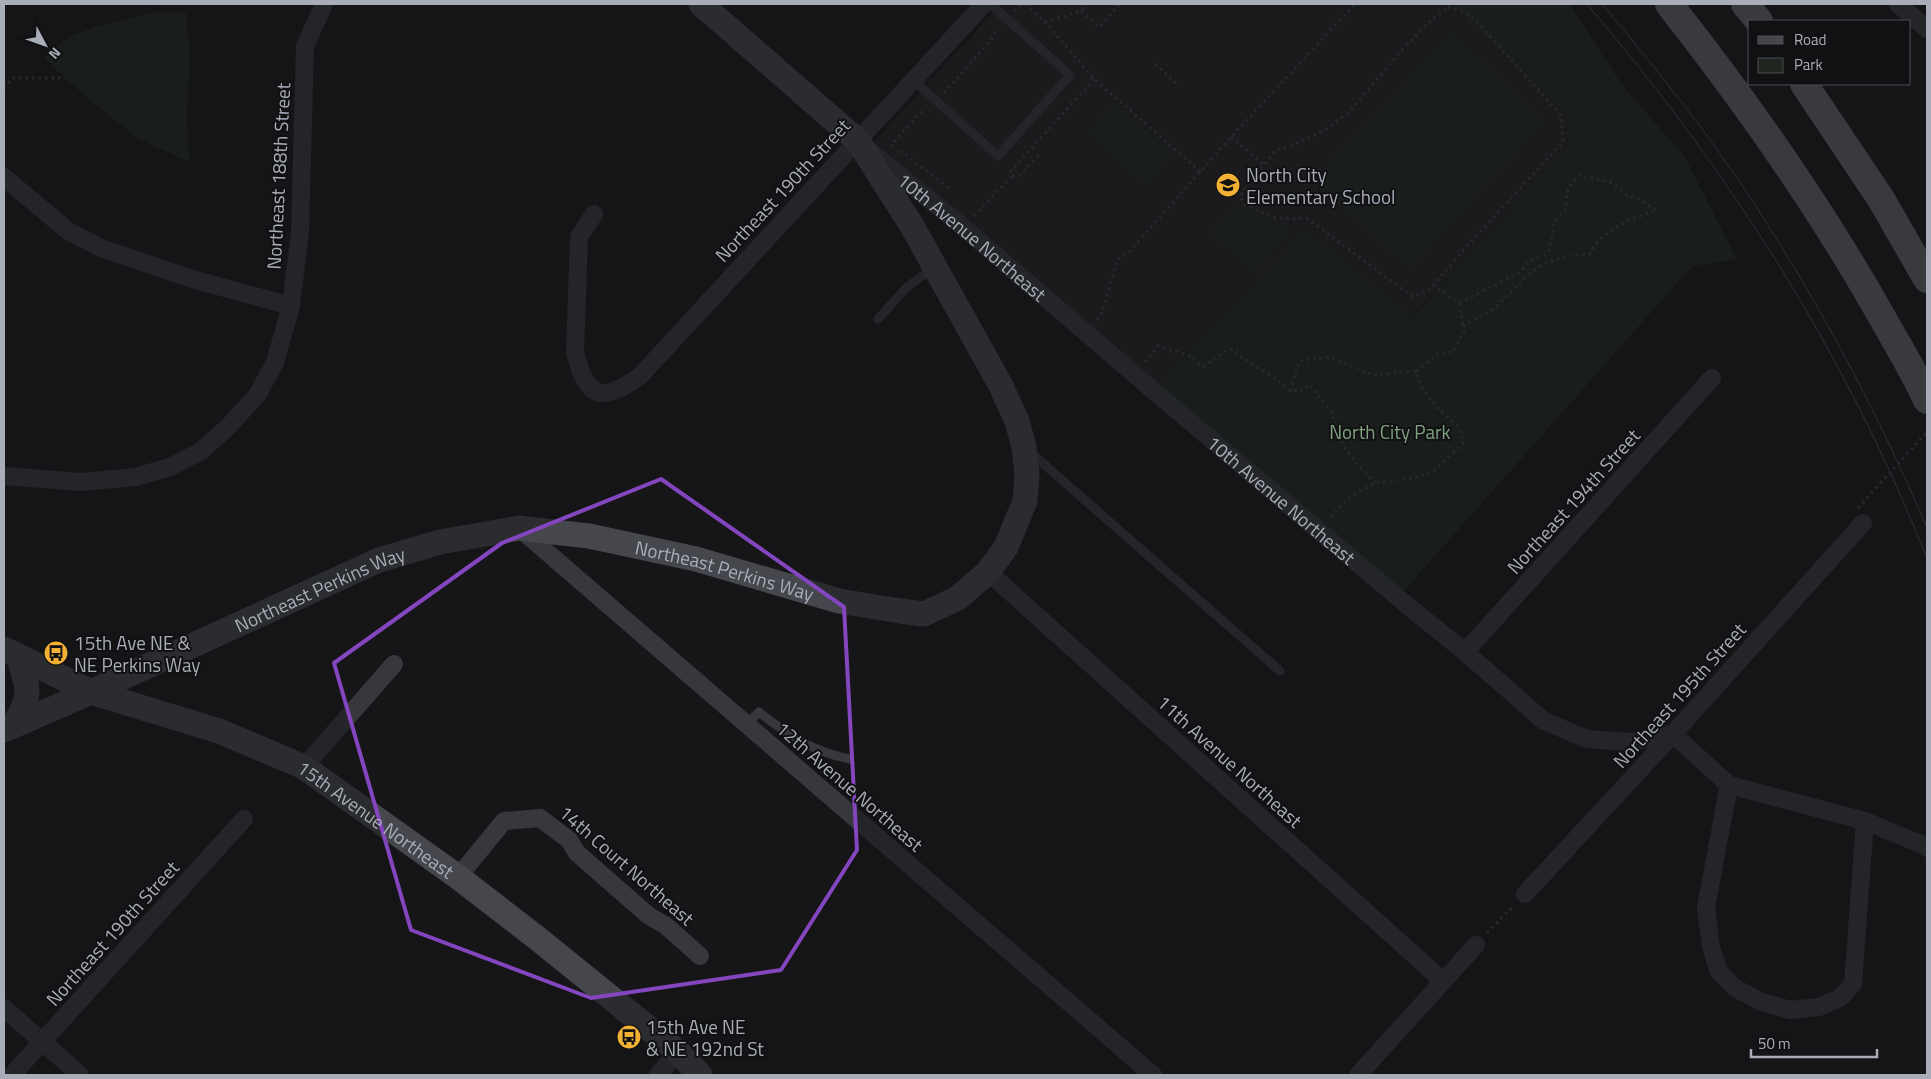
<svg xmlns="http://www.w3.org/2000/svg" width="1931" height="1079" font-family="'Titillium Web',sans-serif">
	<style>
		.built { fill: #222225 }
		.green { fill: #1e261f }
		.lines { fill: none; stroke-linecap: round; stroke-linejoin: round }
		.path { stroke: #3d3f44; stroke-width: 3; stroke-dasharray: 2.5 4; stroke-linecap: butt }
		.service { stroke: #37383d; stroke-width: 9 }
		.minor { stroke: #37383d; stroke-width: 18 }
		.secondary { stroke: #45474d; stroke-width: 25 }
		.motorway { stroke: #63666e; stroke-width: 28 }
		.tram { stroke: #4a4c52; stroke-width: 1 }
		.path-bridge { stroke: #3d3f44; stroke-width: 3; stroke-dasharray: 2.5 4; stroke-linecap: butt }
		.marked { fill: none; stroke: #8446be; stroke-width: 4; stroke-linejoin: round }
		.labels { text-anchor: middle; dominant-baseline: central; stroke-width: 4; stroke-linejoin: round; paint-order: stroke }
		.poi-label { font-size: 19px; fill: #a8adb8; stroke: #111113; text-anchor: start }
		.street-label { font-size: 19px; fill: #a8adb8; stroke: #111113 }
		.park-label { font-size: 19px; fill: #7fa381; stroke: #111113 }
	</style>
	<rect width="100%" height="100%" fill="#161618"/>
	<!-- built -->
	<path class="built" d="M1001,4h466l124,116 -179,197 -107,-88 -146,156 -285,-243z"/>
	<!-- green -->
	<path class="green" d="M1451,4h118l53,81 63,72 52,103 -45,6 -290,327 -243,-208 146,-156 108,88 158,-175 -6,-28z
		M155,12l31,1 4,42 -3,58 2,49 -52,-24 -52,-42 -41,-38 23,-20 27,-11z
		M1452,33l93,88 -135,148 -98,-89z
		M1115,102l58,52 -28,31 -57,-52z
		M1238,202l38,22 9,3 4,7 -35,39 -44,-40z"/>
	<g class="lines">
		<!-- path -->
		<path class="path" d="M1025,4l20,18 49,57 107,93
			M1448,7l14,4 14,10 85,94 2,27 -97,105 -36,42 -17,8 -105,-78 -34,-1 -30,-14 -4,-8 10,-14 26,-32 17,-5 32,-15 25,-19 50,-59 31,-32z
			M1014,11l6,-6 5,-1
			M1081,11l18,16 21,-23
			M1045,22l36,-11 6,-7
			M1155,64l23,21
			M4,88l9,-10h53
			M944,93l47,-53 5,-9
			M1231,137l32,27
			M893,146l-2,-1 34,-37
			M900,151l49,37
			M1012,176l8,-1 19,-20
			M974,216l38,-40 -1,-5 83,-92
			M1459,303l4,23
			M1097,320l5,-7 15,-53 13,-9 101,-114 124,-133
			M1145,362l13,-16 33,10 12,11c10,-6 19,-16 31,-18 15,18 41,24 56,42l14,-1 5,-6 23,29 7,26 20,28 16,15
			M1416,371l22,-17 15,-2 11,-21 -1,-5 32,-18 37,-37 19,-10 15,-5 24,-2c12,-26 42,-35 67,-44l-17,-10 -13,-5 -15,-12 -32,-8 -12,13 -3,22 -11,12 -5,30 -19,9 -11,12 -60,30 -25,-18
			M1290,391l9,-30 30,-4 44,18 43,-4 5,16 18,23 21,18 3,16 -30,27 -18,7 -40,5 -26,14 -20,22
			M1858,508l18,-20
			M1487,933l27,-28"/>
		<!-- service -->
		<path class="service" d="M913,80l85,76 72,-81 -80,-71
			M878,319l28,-31 27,-20
			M1030,452l250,219
			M746,725l13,-13c29,23 54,40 91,47"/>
		<!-- minor -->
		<g class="minor">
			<path d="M1898,4l29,25"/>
			<path id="s1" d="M871,152l92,75 192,165 253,214 57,46 79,69 43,18 44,3 42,-8"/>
			<path d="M4,177l64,54 33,17 91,31 99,27"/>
			<path d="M594,214l-15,23 -4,115c12,48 27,51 65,24l344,-372"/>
			<path d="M4,476l76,6 56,-5 34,-10 31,-16 28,-25 29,-32 17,-32 16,-56 9,-74 5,-186 19,-42"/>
			<path d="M519,528l634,547"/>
			<path d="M988,572l455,409"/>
			<path d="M1465,652l247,-274"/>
			<path d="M1673,734l56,51 136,36 58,24 4,3"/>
			<path d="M304,767l90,-103"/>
			<path d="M1729,785l-23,122 5,40 8,25 16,16 27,14 28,8 29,-3 21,-9 13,-14 12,-163"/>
			<path d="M458,877l46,-56 36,-3 29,22 8,13 72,63 16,9 35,31"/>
			<path d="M1525,894l148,-160 190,-211"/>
			<path d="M4,1008l76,67"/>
			<path d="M12,1075l232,-256"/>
			<path d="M658,1075l20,-23"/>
			<path d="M1358,1075l118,-130"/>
		</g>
		<!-- secondary -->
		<g class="secondary">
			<path id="s2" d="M4,649l87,43 128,39 85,36 154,110 79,61 141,114 22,23"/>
			<path d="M12,727c21,-32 17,-37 6,-71"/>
			<path id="s3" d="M4,730l87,-38 288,-132 61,-18 79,-14 70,8 107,23 143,42 61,10 24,3 34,-16 30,-26 18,-25 19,-46 2,-26 -3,-28 -7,-26 -17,-37 -88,-158 -54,-85 -157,-137"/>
		</g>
		<!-- motorway -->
		<path class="motorway" d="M1669,4c78,99 151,203 213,313 15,27 32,54 45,83
			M1745,4l14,17
			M1804,84l77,115 46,80"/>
		<!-- tram -->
		<path class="tram" d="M1587,4c144,169 257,347 340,554
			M1602,4c54,64 107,130 153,201 67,103 124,210 172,323"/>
		<!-- path-bridge -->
		<path class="path-bridge" d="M1876,488l51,-56"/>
	</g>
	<!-- marked area -->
	<path d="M0 0H1931V1079H0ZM661,479l183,128 13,243 -76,120 -190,28 -180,-68 -77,-267 168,-120z" fill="#161618" fill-opacity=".55" fill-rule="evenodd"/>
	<path class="marked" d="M661,479l183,128 13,243 -76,120 -190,28 -180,-68 -77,-267 168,-120z"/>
	<!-- icons -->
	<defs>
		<symbol id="school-disc" viewBox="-11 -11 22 22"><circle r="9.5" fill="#f2b134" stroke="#111113"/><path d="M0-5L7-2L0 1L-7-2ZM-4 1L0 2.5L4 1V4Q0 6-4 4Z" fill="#111"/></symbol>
		<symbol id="bus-disc" viewBox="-11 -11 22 22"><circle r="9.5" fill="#f2b134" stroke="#111113"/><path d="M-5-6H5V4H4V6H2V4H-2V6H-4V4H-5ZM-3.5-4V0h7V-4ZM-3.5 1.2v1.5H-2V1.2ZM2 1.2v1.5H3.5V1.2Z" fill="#111"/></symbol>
	</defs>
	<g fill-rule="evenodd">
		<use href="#school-disc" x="1214" y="171" width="28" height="28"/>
		<use href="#bus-disc" x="42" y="639" width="28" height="28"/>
		<use href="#bus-disc" x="615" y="1023" width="28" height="28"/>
	</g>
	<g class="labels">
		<!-- poi labels -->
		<g class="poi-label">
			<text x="1246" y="174">North City<tspan x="1246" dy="22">Elementary School</tspan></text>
			<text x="74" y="642">15th Ave NE &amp;<tspan x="74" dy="22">NE Perkins Way</tspan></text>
			<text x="646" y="1026">15th Ave NE<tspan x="646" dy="22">&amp; NE 192nd St</tspan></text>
		</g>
		<!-- street labels -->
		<g class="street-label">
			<text transform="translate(278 176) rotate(-87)">Northeast 188th Street</text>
			<text transform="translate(782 190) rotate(-47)">Northeast 190th Street</text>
			<text stroke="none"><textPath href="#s1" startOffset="132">10th Avenue Northeast</textPath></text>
			<text stroke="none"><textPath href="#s1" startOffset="538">10th Avenue Northeast</textPath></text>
			<text transform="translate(1573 501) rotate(-48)">Northeast 194th Street</text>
			<text stroke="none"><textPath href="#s3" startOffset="766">Northeast Perkins Way</textPath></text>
			<text stroke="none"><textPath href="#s3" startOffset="346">Northeast Perkins Way</textPath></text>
			<text transform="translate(1679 695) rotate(-48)">Northeast 195th Street</text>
			<text transform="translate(1230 761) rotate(42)">11th Avenue Northeast</text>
			<text transform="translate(850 786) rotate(41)">12th Avenue Northeast</text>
			<text stroke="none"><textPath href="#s2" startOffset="412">15th Avenue Northeast</textPath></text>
			<text transform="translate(627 865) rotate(41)">14th Court Northeast</text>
			<text transform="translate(112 933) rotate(-48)">Northeast 190th Street</text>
		</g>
		<!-- park labels -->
		<g class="park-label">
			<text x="1390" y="431">North City Park</text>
		</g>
	</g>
	<!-- border -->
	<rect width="1931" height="1079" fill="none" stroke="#a8adb8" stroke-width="10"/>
	<!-- legend -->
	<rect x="1748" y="20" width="162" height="65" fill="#111113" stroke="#4d4f55"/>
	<rect x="1758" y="36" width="25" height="8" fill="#45474d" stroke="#4d4f55"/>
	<text x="1794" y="45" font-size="15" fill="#a8adb8">Road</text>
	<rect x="1758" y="58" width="25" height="15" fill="#1e261f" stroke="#4d4f55"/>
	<text x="1794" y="70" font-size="15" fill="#a8adb8">Park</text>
	<!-- north arrow -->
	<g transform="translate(45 45) rotate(131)" stroke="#111113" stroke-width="4" paint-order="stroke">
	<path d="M0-4L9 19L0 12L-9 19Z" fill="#a8adb8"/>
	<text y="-8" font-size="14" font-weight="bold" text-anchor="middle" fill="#a8adb8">N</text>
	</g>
	<!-- scale -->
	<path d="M1751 1049v8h126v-8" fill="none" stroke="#a8adb8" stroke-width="2.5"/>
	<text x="1758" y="1049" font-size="15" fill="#a8adb8" stroke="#111113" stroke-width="4" paint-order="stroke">50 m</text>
</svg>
